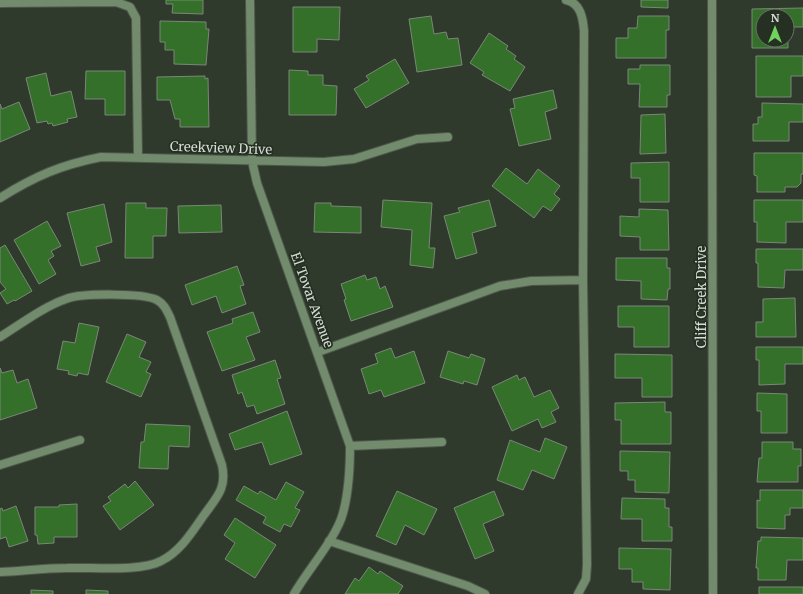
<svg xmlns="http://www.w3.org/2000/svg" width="803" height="594" font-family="Merriweather,serif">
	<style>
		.building { fill: #34702a; stroke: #7b8778; fill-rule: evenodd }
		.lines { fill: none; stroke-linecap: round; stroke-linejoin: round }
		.service-casing { stroke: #4d574b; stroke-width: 10 }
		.minor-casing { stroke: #4d574b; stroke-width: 10 }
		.service { stroke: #718b6c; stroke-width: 8 }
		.minor { stroke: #718b6c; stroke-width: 8 }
		.labels { text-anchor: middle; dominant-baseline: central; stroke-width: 3.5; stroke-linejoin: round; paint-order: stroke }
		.street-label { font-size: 13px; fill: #d5dcd4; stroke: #253023 }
	</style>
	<rect width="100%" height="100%" fill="#2f3a2d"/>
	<!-- building -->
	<path class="building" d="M166,0h37v14l-31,-1 1,-9h-7z
		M641,0h27v8l-27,-1z
		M293,7h47l-1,33 -22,-1v13h-24z
		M803,8v19h-15v21h-36v-39zM763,16h24v24h-24z
		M431,16l3,18 12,-2 2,7 10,-1 4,27 -45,7 -8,-53z
		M638,16h31v14h-3v28h-50v-20h12v-10h9z
		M160,21l46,1v7h3l-3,36 -32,-1v-14h-9v-8h-5z
		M489,33l19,13 -2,3 10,7 -2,3 11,8 -15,24 -28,-16 2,-3 -14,-9z
		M756,56h47v20h-12v21h-35z
		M395,59l14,24 -43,25 -12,-19 15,-9 -3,-4z
		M640,65h30v30h-3v12h-28l1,-23h-12v-15h12z
		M289,70l19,1v4h15v10l14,1 -1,29h-47z
		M86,71h39v44h-20v-16h-20z
		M46,73l5,23 20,-5 6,26 -10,2 1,3 -15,4 -1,-3 -4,1 -1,-3 -10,2 -11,-45z
		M205,76v3l3,-1 1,49h-29v-8h-5l-5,-19h-13v-23z
		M553,90l4,18 -12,4 6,27 -32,7 -9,-37 5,-1 -2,-9z
		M19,102l11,27 -30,13v-38l2,5z
		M762,103l41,1v18h-14v19h-36v-17h5v-7h4z
		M665,114l1,39 -26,1 1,-39z
		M754,153h49v21h-2v9l-4,4h-12v5h-28v-16l-3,-1z
		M669,162v40h-29v-24h-9v-15z
		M506,168l21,16 11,-15 22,17 -6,8 6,5 -9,12 -8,-5 -9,12 -42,-32z
		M383,200l49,3 -3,45h6l-2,20 -23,-3 2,-35 -31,-3z
		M489,200l7,26 -24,7 5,20 -21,6 -12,-43 16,-4 -2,-4z
		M754,200h49v22h-17v21l-29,-1v-20h-3z
		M126,203h20v5h21l-1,28h-13v22h-28z
		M315,203h16v3l30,1v26l-47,-1z
		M104,204l8,38 -16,5 4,14 -19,5 -14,-53z
		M221,205l1,27 -43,1 -1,-27z
		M639,209l29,1 1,40h-29v-13l-20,-1v-20l19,1z
		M47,221l14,25 -10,5 3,5 -6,4 8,14 -17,10 -25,-44z
		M5,245l27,46 -17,10 -1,-1 -7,4 -7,-11 6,-4 -6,-7v-34z
		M756,249h47v21h-18l-1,18 -26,-1v-24h-2z
		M616,258h51v10h3v21h-2l-1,11 -26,-1v-18l-25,-1z
		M237,266l7,19 -4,1 6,18 -24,9 -6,-17 -24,9 -7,-20z
		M365,275l2,5 9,-3 4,12 5,-3 8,21 -42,14 -7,-21 2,-1 -5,-15z
		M795,298l1,39h-40v-15h7v-23z
		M618,306h51v41h-35v-20h-16z
		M253,312l7,20 -14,5 9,23 -33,11 -15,-39 26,-9 -1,-4z
		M79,323l20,4 -11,48 -10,-2 -1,3 -9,-2 1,-3 -12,-2 6,-28 12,2z
		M127,334l19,8 -7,15 12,5 -5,10 5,2 -10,23 -35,-15z
		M756,347h47v17h-18v20l-26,1v-25h-3z
		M391,348l4,10 19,-7 11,32 -41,14 -3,-7 -12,4 -8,-25 17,-6 -3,-9z
		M448,351l21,7 2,-4 14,5 -8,26 -13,-4 -1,3 -23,-7z
		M615,354l57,1v42h-30v-19h-27z
		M275,360l6,18 -4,1 8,25 -28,10 -3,-9 -7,2 -5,-15 -4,2 -6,-19z
		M0,368l2,5 11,-3 4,13 11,-4 9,29 -37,12z
		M517,375l2,5 6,-3 9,20 16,-7 9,18 -8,4 5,10 -14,6 -4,-9 -26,12 -20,-44z
		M757,393l30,1v39h-26v-22h-4z
		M665,402v10h6v32h-50v-24h-6v-17z
		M287,411l15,43 -32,11 -8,-23 -27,8 -6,-16z
		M146,424l44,2 -1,21 -20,-1 -1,23 -29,-1 2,-26h3z
		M545,438l22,9 -13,32 -22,-9 -9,20 -26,-10 13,-40 30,12z
		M762,442h31v7h8v17h-3v16h-41l2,-24h3z
		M620,451l50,1 -1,41 -34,-1v-12h-7v-9h-8z
		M135,481l19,24 -34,25 -17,-24 8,-5 -3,-4 17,-13 3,4z
		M286,482l18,10 -9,16 5,2 -9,17 -7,-3 -4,8 -17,-9 3,-6 -30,-17 8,-14 14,8 2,-3 16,9z
		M760,490h43v18h-13v7h-5v14l-28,-1v-28l3,1z
		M397,491l40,18 -13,26 -19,-10 -9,20 -20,-9z
		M494,491l10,24 -21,9 11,27 -19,8 -21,-51z
		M622,498l43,1v9h4v19h3v14h-30v-22h-21z
		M77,504v33h-23v6l-16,1 -1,-9h-2v-28h24v-2z
		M16,506l12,35 -19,6 -3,-10 -6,2v-30l2,-1 1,3z
		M235,518l41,27 -21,33 -30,-19 10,-16 -11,-8z
		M761,537l42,1v22h-16l-1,20h-28v-12h-2l2,-27h3z
		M619,548l52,1 -1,41 -27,-1v-7h-11v-13h-13z
		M369,567l9,7 2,-3 23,15 -5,8h-53l10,-16 4,3z
		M759,587h44v7h-44z
		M31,590l22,1v3h-22z
		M86,590l22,1v3h-22z"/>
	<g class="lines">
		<defs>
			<path id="service" d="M0,3l116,-1 14,5 6,11 2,139
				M0,337c21,-13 43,-30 66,-38 15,-6 78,-6 91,1 7,4 9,9 13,17l52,148c5,23 -5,32 -18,50 -12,17 -24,37 -43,46 -20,11 -69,6 -94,7 -22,0 -45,3 -67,4
				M318,352l182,-66 31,-5 52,-1 1,-249c-1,-12 -3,-28 -18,-31
				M329,541l139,45 17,8
				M578,594l8,-15 1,-14 -4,-285"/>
			<path id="minor" d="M250,0l2,161 5,22 93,263c0,22 -1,45 -7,67 -6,24 -36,58 -49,81
				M712,0l1,594
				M0,198c35,-22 61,-33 101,-41l223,5 30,-3 63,-20 31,-2
				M350,446l92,-4
				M0,465l80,-25"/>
		</defs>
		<!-- service casing -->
		<use href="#service" class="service-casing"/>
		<!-- minor casing -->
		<use href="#minor" class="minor-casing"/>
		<!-- service -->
		<use href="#service" class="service"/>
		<!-- minor -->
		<use href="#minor" class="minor"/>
	</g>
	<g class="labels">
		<!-- street labels -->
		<g class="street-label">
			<text transform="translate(221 148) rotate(2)">Creekview Drive</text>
			<text transform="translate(701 297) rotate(-90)">Cliff Creek Drive</text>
			<text transform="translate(312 300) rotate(70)">El Tovar Avenue</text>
		</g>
	</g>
	<!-- north arrow -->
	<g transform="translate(775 28)"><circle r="19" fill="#253023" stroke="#6b756a"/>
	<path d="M0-3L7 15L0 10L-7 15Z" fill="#70d35f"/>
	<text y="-6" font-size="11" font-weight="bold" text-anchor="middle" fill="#d5dcd4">N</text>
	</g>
</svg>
